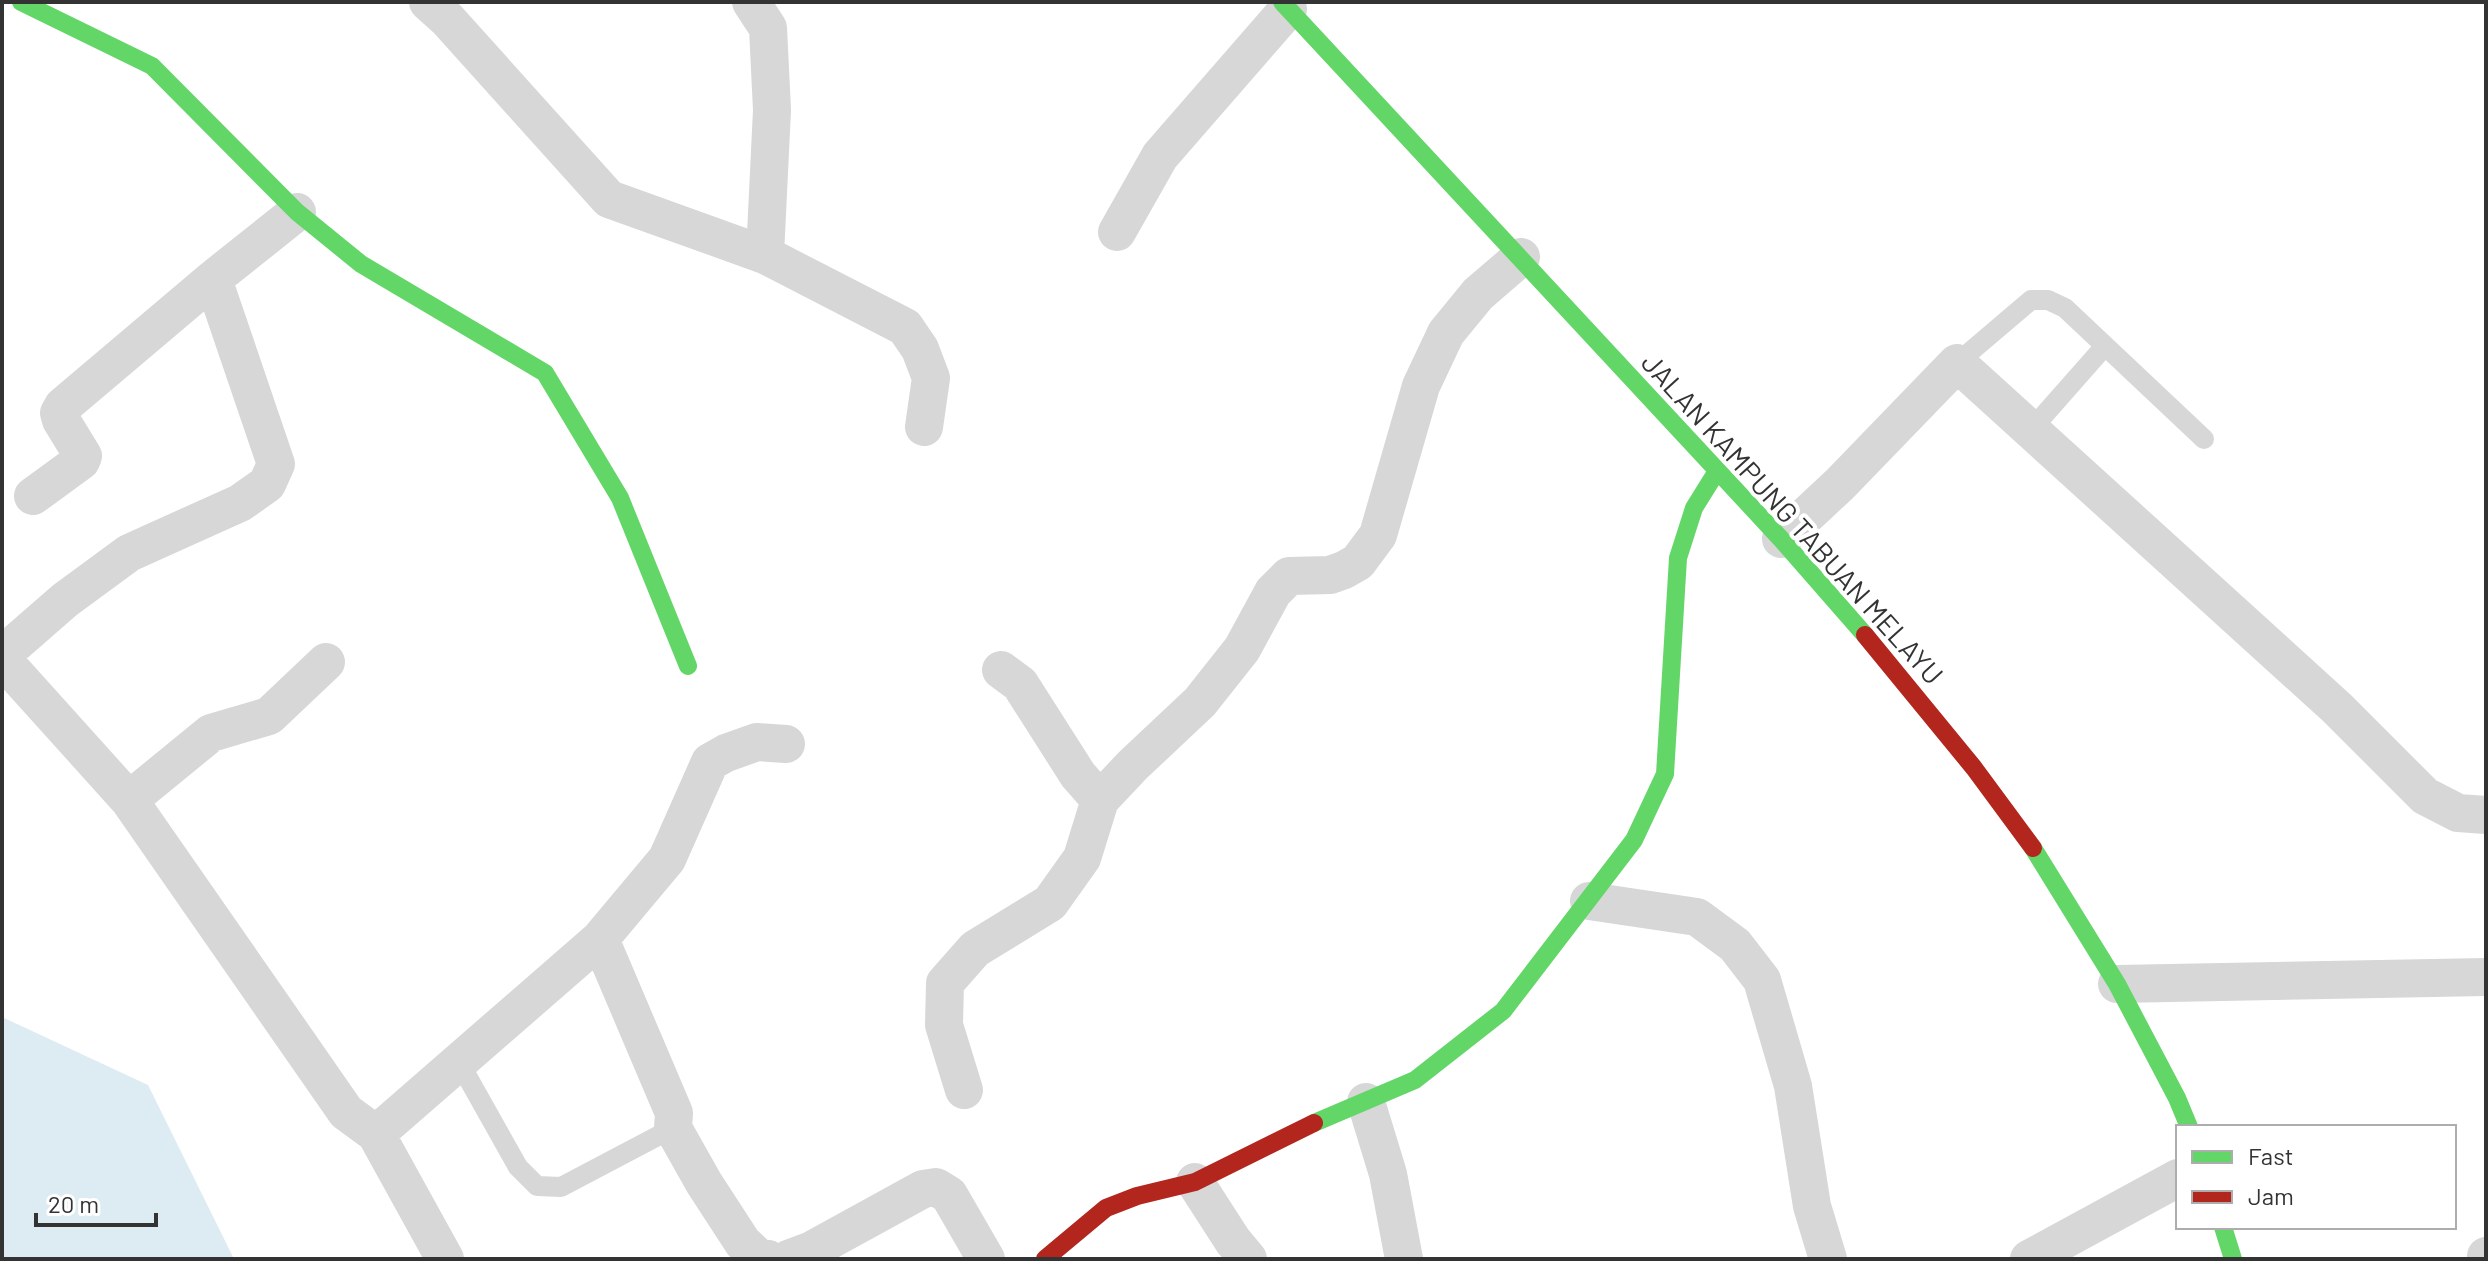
<svg xmlns="http://www.w3.org/2000/svg" width="2488" height="1261" font-family="Barlow,sans-serif">
	<style>
		.water { fill: #ddebf3 }
		.lines { fill: none; stroke-linecap: round; stroke-linejoin: round }
		.lane { stroke: #d7d7d7; stroke-width: 20 }
		.street { stroke: #d7d7d7; stroke-width: 38 }
		.fast { stroke: #63d668; stroke-width: 18 }
		.jam { stroke: #b3261e; stroke-width: 18 }
		.labels { text-anchor: middle; dominant-baseline: central; stroke-width: 8; stroke-linejoin: round; paint-order: stroke }
		.street-label { font-size: 28px; fill: #333; stroke: #fff }
	</style>
	<rect width="100%" height="100%" fill="#fff"/>
	<!-- water -->
	<path class="water" d="M2,1017l146,68 86,174h-232z"/>
	<g class="lines">
		<!-- lane -->
		<path class="lane" d="M1957,363l74,-63h17l17,8 139,131
			M2030,431l74,-84
			M459,1062l59,105 19,19 24,1 112,-59"/>
		<!-- street -->
		<path class="street" d="M428,2l19,17 162,180 156,56 140,72 15,22 11,29 -7,49
			M751,2l17,26 4,82 -7,145
			M1117,232l43,-76 128,-147
			M33,496l48,-35 2,-5 -22,-36 -2,-7 4,-7 150,-127
			M1781,539l59,-55 117,-121 380,345 88,88 33,17 28,2
			M2,655l63,-55 64,-47 111,-50 27,-19 9,-20 -63,-185 84,-67
			M2,659l127,141 217,312 30,22 69,125
			M1001,670l19,14 58,91 22,25 33,-35 67,-63 42,-53 31,-57 16,-16 41,-1 14,-5 14,-8 20,-27 43,-149 25,-53 32,-39 43,-37
			M129,800l82,-67 58,-17 57,-54
			M1589,901l108,16 38,28 27,35 31,106 19,120 16,53
			M600,939l74,174 -1,15 31,55 39,60 15,14 10,2
			M2117,984l369,-7
			M964,1090l-20,-65 1,-42 30,-34 75,-46 32,-45 18,-58
			M1366,1102l22,72 16,85
			M376,1134l224,-195 67,-80 43,-97 16,-9 31,-11 29,2
			M1195,1182l38,59 15,18
			M788,1259l24,-9 111,-61 13,-2 13,8 37,64
			M2029,1259l149,-81
			M2486,1259v-3"/>
		<!-- fast -->
		<path class="fast" d="M21,2l131,64 145,146 64,52 184,109 75,125 68,168
			M1282,2l499,537 84,96
			M2033,848l84,136 60,114 12,29
			M1314,1123l101,-43 88,-69 131,-171 31,-66 13,-216 16,-50 23,-37
			M2223,1227l10,32"/>
		<!-- jam -->
		<path class="jam" d="M1865,635l109,133 59,80
			M1045,1259l61,-51 31,-12 58,-14 119,-59"/>
	</g>
	<g class="labels">
		<!-- street labels -->
		<g class="street-label">
			<text transform="translate(1793 518) rotate(48)">JALAN KAMPUNG TABUAN MELAYU</text>
		</g>
	</g>
	<!-- border -->
	<rect width="2488" height="1261" fill="none" stroke="#333333" stroke-width="8"/>
	<!-- legend -->
	<rect x="2176" y="1125" width="280" height="104" fill="#ffffff" stroke="#adadad" stroke-width="2"/>
	<rect x="2192" y="1151" width="40" height="12" fill="#63d668" stroke="#adadad" stroke-width="2"/>
	<text x="2248" y="1165" font-size="24" fill="#333333">Fast</text>
	<rect x="2192" y="1191" width="40" height="12" fill="#b3261e" stroke="#adadad" stroke-width="2"/>
	<text x="2248" y="1205" font-size="24" fill="#333333">Jam</text>
	<!-- scale -->
	<path d="M36 1213v12h120v-12" fill="none" stroke="#333333" stroke-width="4"/>
	<text x="48" y="1213" font-size="24" fill="#333333" stroke="#ffffff" stroke-width="6" paint-order="stroke">20 m</text>
</svg>
